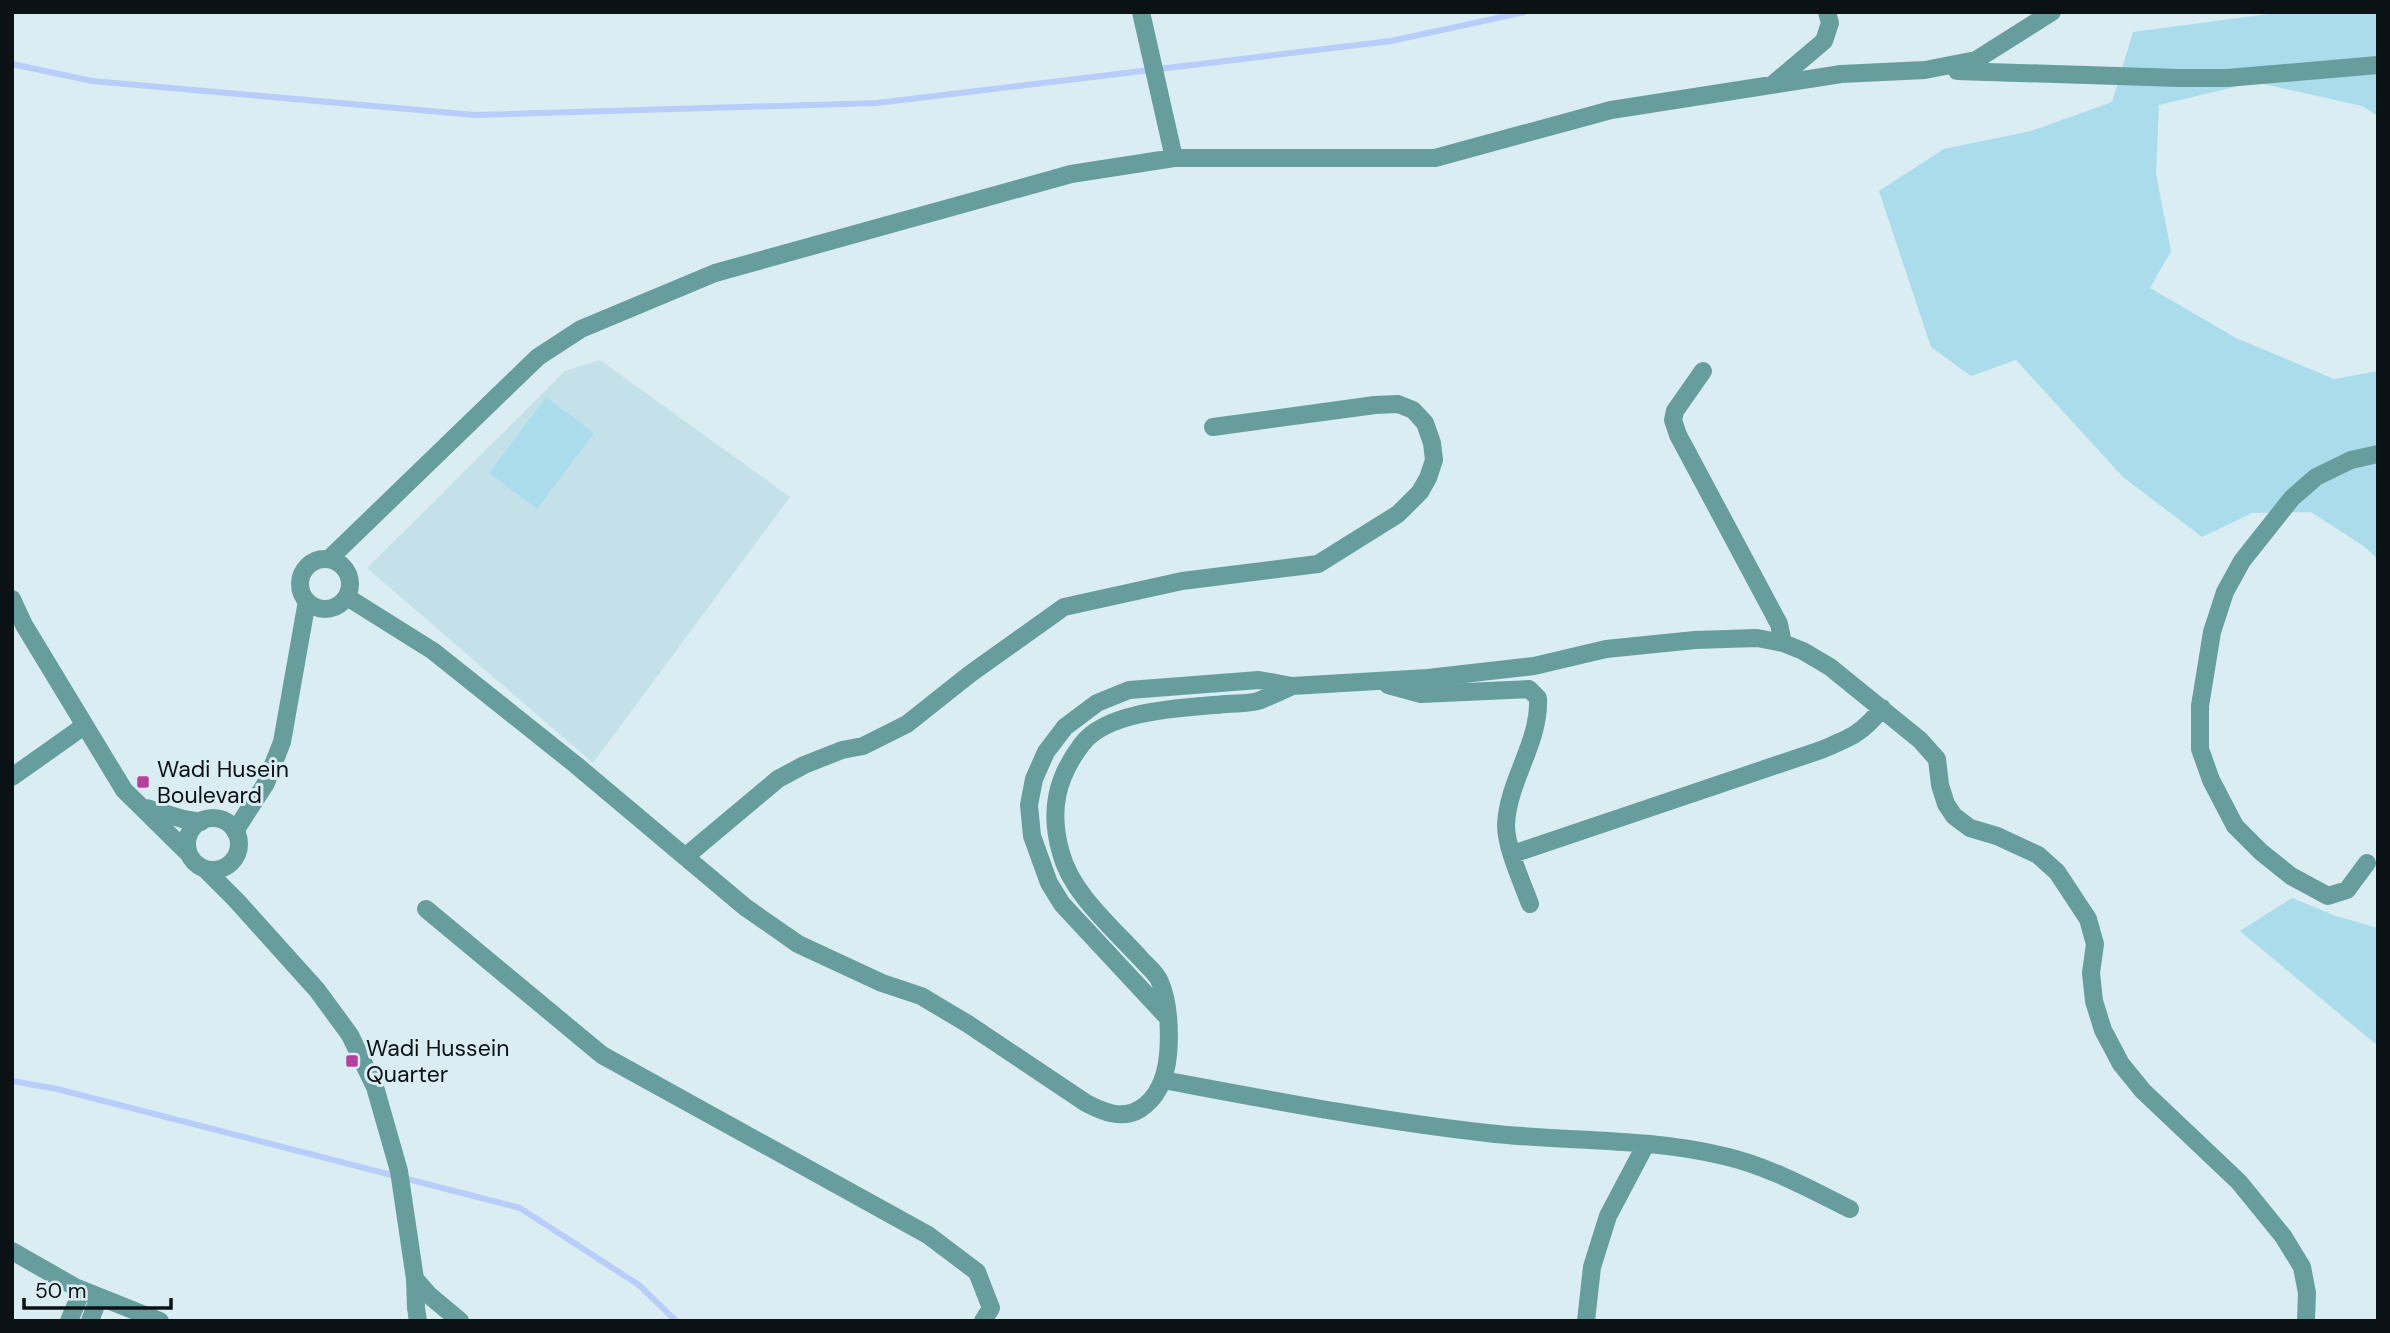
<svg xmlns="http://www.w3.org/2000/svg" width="2390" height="1333" font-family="'DM Sans',sans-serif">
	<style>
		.built { fill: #c4e1ea }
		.green { fill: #aadcec }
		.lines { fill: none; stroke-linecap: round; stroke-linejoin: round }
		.stream { stroke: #b9cdfa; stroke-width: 6 }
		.minor { stroke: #679d9c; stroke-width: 18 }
		.tertiary { stroke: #679d9c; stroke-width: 18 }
		.poi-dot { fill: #b4429d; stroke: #d9edf3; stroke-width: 2.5 }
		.labels { text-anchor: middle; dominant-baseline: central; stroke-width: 6; stroke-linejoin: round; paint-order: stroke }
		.poi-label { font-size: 23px; fill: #0b1215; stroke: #d9edf3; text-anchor: start }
	</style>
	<rect width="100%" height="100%" fill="#d9edf3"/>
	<!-- built -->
	<path class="built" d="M600,360l190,137 -197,266 -226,-195 198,-197z"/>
	<!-- green -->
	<path class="green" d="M2283,12h95v104l-16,-10 -107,-24 -96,23 -3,69 15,77 -21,37 86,50 98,41 44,-8v188l-16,-14 -51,-33 -59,1 -50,24 -79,-60 -107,-117 -45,16 -40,-29 -52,-156 65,-42 87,-18 81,-29 21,-70z
		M546,397l48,36 -57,76 -48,-36z
		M2292,898l44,18 42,12v118l-138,-115z"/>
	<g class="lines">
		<!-- stream -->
		<path class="stream" d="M12,64l80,17 383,34 402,-12 514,-62 134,-29
			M12,1081l45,8 463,119 119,77 37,36"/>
		<!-- minor -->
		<path class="minor" d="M1141,12l33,146
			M1957,71l222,7h48l151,-13
			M1772,85l52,-44 6,-18 -3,-11
			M1703,371l-28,40 -2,9 5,15 101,189 4,19
			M329,559l209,-202 43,-28 134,-56 356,-99 103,-16h261l176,-48 230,-36 84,-4 51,-10 76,-48
			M300 584a25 25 0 1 1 50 0a25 25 0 1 1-50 0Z
			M347,597l86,54 143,114 169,142 53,37 84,39 39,13 47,28 118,79c17,9 36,17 54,6 19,-12 26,-33 28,-54 2,-22 1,-53 -8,-73 -3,-9 -14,-17 -20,-24 -27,-30 -69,-65 -79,-105 -12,-41 -5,-75 21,-109 26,-35 104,-36 144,-40 10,-1 22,0 32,-3 11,-4 23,-10 34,-15
			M1388,685l33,9 108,-5 9,9c2,45 -30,82 -32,127 0,23 16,57 24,79
			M12,777l72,-51
			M235,831l31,-48 16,-41 25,-141
			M1513,854l308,-104c29,-12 42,-17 61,-42
			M685,857l93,-78 26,-14 38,-15 21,-4 44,-22 63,-50 94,-67 118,-26 136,-17 80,-50 22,-22 8,-14 6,-18 -2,-17 -7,-20 -12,-13 -15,-6 -23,1 -162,22
			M2367,863l-20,27 -19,6 -37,-20 -30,-24 -26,-26 -24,-46 -11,-31v-43l12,-74 13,-40 17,-31 50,-63 24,-21 35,-17 27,-6
			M426,909l176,146 326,180 49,37 14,36 -8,13
			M1168,1018l-106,-114 -13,-21 -17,-47 -3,-31 5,-26 12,-27 19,-25 32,-24 32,-13 130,-10 33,6 136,-8 106,-12 72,-17 89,-9 62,-2 26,5 20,8 27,16 90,73 17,19 3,26 6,19 8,12 16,12 27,8 41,19 19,17 31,47 7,25 -4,29 3,28 9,29 18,34 22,27 96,91 44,54 19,31 5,26 -1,28
			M1163,1080c107,20 215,41 324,53 78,9 159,4 237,23 44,10 86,33 126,53
			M12,1251l63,36 85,34
			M415,1279l14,16 31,26
			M69,1321l13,-31
			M90,1321l9,-24
			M1586,1321l6,-54 16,-51 38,-72"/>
		<!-- tertiary -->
		<path class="tertiary" d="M12,599l12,26 100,165 65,64
			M146,808l37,11 18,3
			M187 844a26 26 0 1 1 52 0a26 26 0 1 1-52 0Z
			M205,869l31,31 81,90 33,45 25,52 24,84 16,108 1,29 2,13"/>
	</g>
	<!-- markers -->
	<g class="poi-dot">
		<rect x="136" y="775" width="14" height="14" rx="3.5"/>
		<rect x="345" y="1054" width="14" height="14" rx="3.5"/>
	</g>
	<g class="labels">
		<!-- poi labels -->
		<g class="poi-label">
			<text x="157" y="769">Wadi Husein<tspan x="157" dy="26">Boulevard</tspan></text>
			<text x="366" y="1048">Wadi Hussein<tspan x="366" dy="26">Quarter</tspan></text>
		</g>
	</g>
	<!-- border -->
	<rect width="2390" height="1333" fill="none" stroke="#0b1215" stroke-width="28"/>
	<!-- scale -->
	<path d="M24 1298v10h147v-10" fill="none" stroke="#0b1215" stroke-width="3.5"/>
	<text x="35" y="1298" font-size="21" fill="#0b1215" stroke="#d9edf3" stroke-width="5" paint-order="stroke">50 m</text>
</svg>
